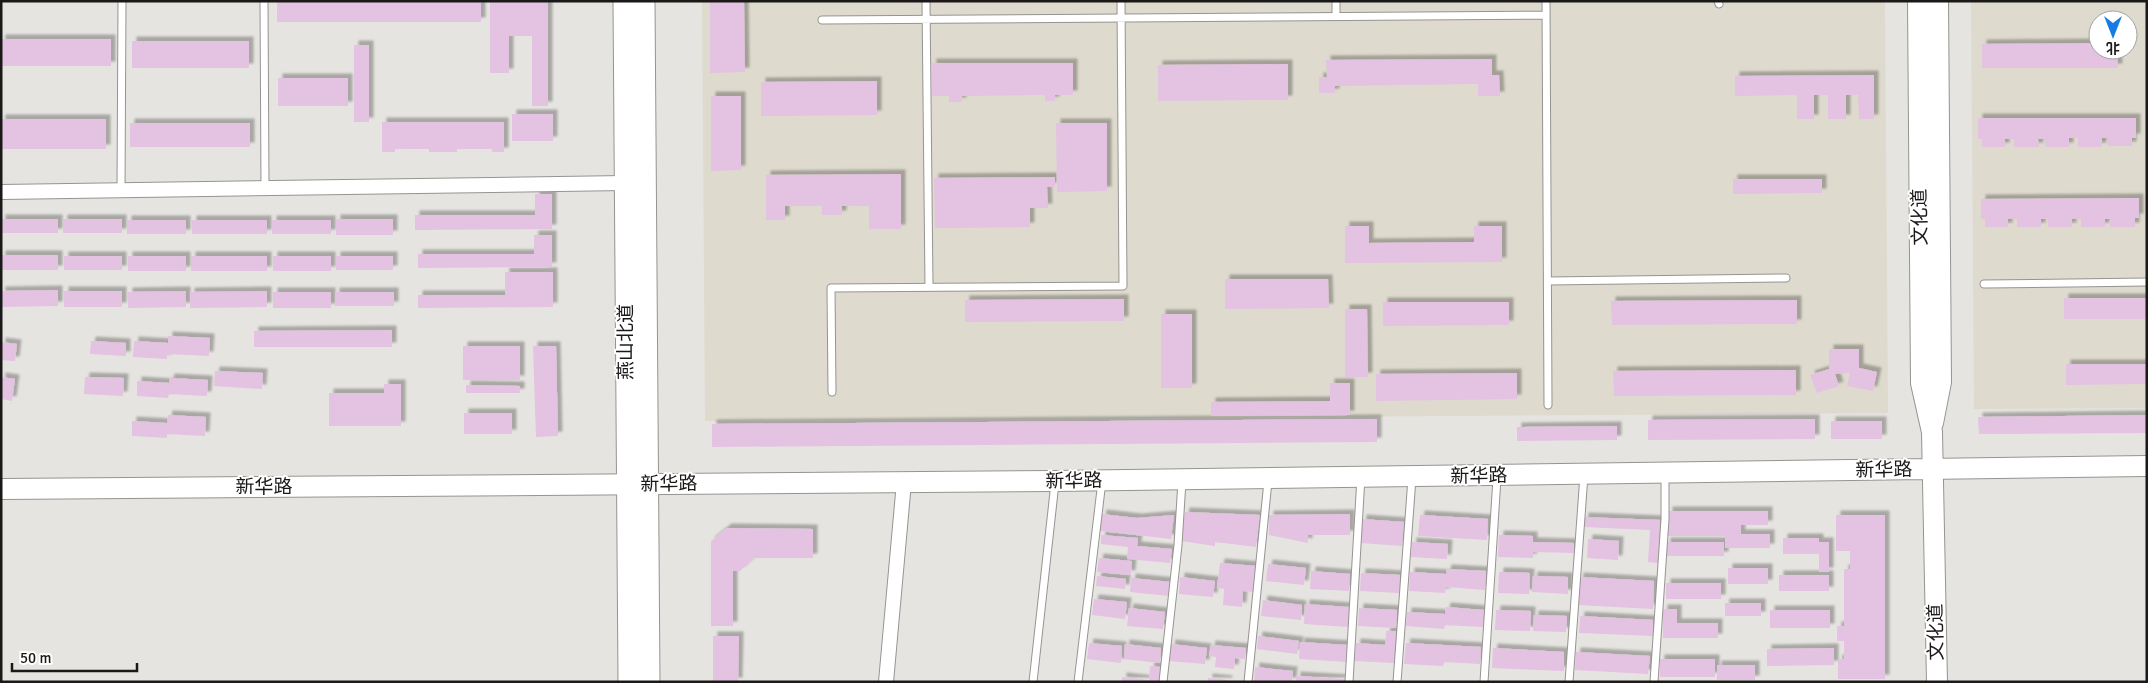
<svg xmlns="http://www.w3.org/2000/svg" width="2148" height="683" font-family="Signika,'Noto Sans SC',sans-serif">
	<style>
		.built { fill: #dedace; fill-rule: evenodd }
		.building { fill: #e4c2e1; filter: url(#shadow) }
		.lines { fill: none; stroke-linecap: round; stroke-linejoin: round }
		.lane-casing { stroke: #969490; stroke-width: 9 }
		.street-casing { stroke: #969490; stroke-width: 16 }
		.secondary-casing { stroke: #969490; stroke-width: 22 }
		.primary-casing { stroke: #969490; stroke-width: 23 }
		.lane { stroke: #fff; stroke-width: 7 }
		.street { stroke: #fff; stroke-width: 14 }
		.secondary { stroke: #fff; stroke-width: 20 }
		.primary { stroke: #fff; stroke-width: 21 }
		.labels { text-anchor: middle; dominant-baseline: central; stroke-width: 4; stroke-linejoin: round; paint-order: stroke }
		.street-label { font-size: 19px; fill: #1a1918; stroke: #fff }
	</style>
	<defs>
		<filter id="shadow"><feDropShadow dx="4.5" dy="-4.5" stdDeviation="1" flood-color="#0004"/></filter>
	</defs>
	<rect width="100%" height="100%" fill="#e6e4e0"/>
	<!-- built -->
	<path class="built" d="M702,1h1183l3,412 -1183,8z
		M1971,1h176v407l-173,1zM2098,20h30v30h-30z"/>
	<!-- building -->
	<path class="building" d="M277,1h204v21h-204z
		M490,1h58v105h-16v-70h-23v37h-19z
		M710,1h34l1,71 -35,1z
		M1,39h110v27h-110z
		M132,41h117v27h-117z
		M2098,43v7h19l1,18h-136v-24z
		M354,45h15v77h-15z
		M1492,59v16h7l1,21h-22v-12l-143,2v7h-16v-16h8l-1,-17z
		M932,63h141v32h-18v6h-10v-6l-83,1v6h-13v-6h-17z
		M1288,64v36l-130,1v-36z
		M1874,75v44h-15l-1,-24h-12v24h-18v-24h-14v24h-17v-24l-62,1v-20z
		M278,78h70v28h-70z
		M877,81v34l-116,1v-34z
		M711,96h30v74l-30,1z
		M512,114h41v27h-41z
		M1978,118h158v20h-4v8h-24l-1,-8h-5v9h-24v-9h-9v9h-24v-8h-7l1,8h-25v-8h-9v8h-23v-8h-4z
		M1,119h105v30h-105z
		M382,122h122v30h-12v-3h-35v3h-28v-3h-34v3h-13z
		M130,123h120v24h-120z
		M1056,123h51v68l-50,1z
		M901,174v55h-32v-23h-27v9h-20v-9h-37v14h-19v-45z
		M1055,177v10h-8l1,21h-18v19l-95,1 -1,-50z
		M1733,179h89v14l-89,1z
		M535,194h17v35l-137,1v-15h120z
		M2139,198v20h-4v9h-25v-8h-5v8h-24v-8h-9v8h-24v-8h-7v8h-24v-8h-9v8h-23v-8h-4v-20z
		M1,219h57v14h-57z
		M63,219h59v14h-59z
		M336,219h57v16h-57z
		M127,220h59v14h-59z
		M192,220h75v14h-75z
		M272,220h59v14h-59z
		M1345,226h24v17l105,-1v-16h28v36l-157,1z
		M534,235h18v32l-134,1v-14h116z
		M1,255h57v15h-57z
		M64,256h58v14h-58z
		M128,256h58v15h-58z
		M191,256h76v15h-76z
		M273,256h58v15h-58z
		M336,256h57v14h-57z
		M505,272h48v35l-135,1v-13h87z
		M1225,279h103l1,29 -104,1z
		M58,290v16l-57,1v-16z
		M64,291h58v16h-58z
		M186,291v16l-58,1v-16z
		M267,291v16l-77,1v-16z
		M273,292h58v16h-58z
		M335,292h59v14h-59z
		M2064,298h83v21h-83z
		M1124,299v22l-159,1v-22z
		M1797,300v24l-185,1 -1,-24z
		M1383,302h126v23l-126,1z
		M1345,309h22l1,68h-23z
		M1161,314h31v74h-31z
		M392,330v17h-138v-16z
		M168,336l42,2 -1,18 -42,-2v5l-34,-2 1,-16 34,2z
		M91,341l35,2v13l-36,-2z
		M1,342l16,2 -2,17 -14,-1z
		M463,346h57v34h-57z
		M533,346h23l2,90 -22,1z
		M1829,349h30v19l18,4 -4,19 -26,-5 3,-13 -15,1 4,12 -22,7 -7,-18 19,-6z
		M2066,364h81v20l-81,1z
		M1796,370v25l-182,1 -1,-25z
		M215,371l48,2 -1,16 -48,-3z
		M1517,373v26l-141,2v-27z
		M1,377l14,2 -3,22 -11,-2z
		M85,377l39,1 -1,18 -39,-2z
		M170,378l38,2 -1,16 -38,-2 -1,4 -31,-2v-15l32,2z
		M1330,383h20v32l-139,1v-14l119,-1z
		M384,384h17v42h-72v-33h55z
		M466,385l54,1v7h-54z
		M464,413h48v21h-48z
		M168,415l38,2 -1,19 -38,-2v4l-35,-2v-15l35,2z
		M2147,415v18l-168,1 -1,-17z
		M1377,419v23l-665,5v-23z
		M1815,419v20l-167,1v-20z
		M1831,421h51v18h-51z
		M1617,426v14l-100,1v-14z
		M1668,511h100v14h-27v9h29v14h-45v-12h-57z
		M1185,512l75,3 -4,32 -41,-5v4l-34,-5z
		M1102,514l35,4 37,-3 -3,24 -71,-8z
		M1350,514v21h-42v8l-39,-8v-20z
		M1420,515l68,4 -1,21 -69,-4z
		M1836,515h49v164h-47v-20h6v-18h-7v-15h7v-57h6v-18h-14z
		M1584,517l76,3 -2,43 -10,-1 2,-32 -67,-3z
		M1362,519l42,3 -2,24 -41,-3z
		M727,528l86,1v29h-59l-14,13h-7v55h-22v-85z
		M1101,535l37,3 -1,8 35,3 -2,14 -43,-4 1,-12 -27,-3z
		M1499,535l34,1v6l41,1v10l-41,-1v6l-35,-1z
		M1783,538h36v4h10v30h-10v-18h-36z
		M1588,539l31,2 -1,19 -31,-2z
		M1412,542l36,2 -1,15 -36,-2z
		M1666,542h58v14h-58z
		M1099,558l33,3 -1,14 -34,-3z
		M1220,563l37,3 -3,26 -11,-1 -1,16 -19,-2 1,-16 -7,-1z
		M1268,564l38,4 -2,17 -38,-4z
		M1728,568h40v16h-40z
		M1447,569l39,2 -1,19 -39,-3 -1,6 -36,-2 1,-19 36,2z
		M1311,571l39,3 -1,17 -39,-2z
		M1499,572l31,1 -1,21 -31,-1z
		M1361,573l39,2 -1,18 -39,-2z
		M1779,575h50v16h-50z
		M1097,576l29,3 -1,10 -29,-3z
		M1533,576l35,1v17l-36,-2z
		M1180,577l35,4 -2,16 -34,-3z
		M1579,577l75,4 -1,28 -75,-4z
		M1131,578l40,4 -2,14 -39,-4z
		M1666,583h55v16h-55z
		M1094,599l33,3 -2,17 -33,-4z
		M1263,600l39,5 -1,15 -40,-4z
		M1725,603h36v13h-36z
		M1305,604l44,3 -1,20 -44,-3z
		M1446,607l38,3 -1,17 -38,-2 -1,4 -38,-3 1,-14 38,2z
		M1129,608l36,4 -2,17 -36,-3z
		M1359,608l38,2 -1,18 -38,-2z
		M1663,609h14v14h41v15h-55z
		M1496,610l35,1 -1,20 -35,-1z
		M1770,610h60v18h-60z
		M1534,615l33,1 -1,16 -33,-1z
		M1580,616l73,4v16l-74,-3z
		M1386,631h10l-2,32 -39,-2 1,-18 29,2z
		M713,636h26l-1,46h-25z
		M1258,636l41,5 -2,13 -40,-5z
		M1300,642l48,3 -1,17 -48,-3z
		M1089,643l33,3 -1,17 -34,-4z
		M1406,643l75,4 -1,17 -36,-2 -1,4 -39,-2z
		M1125,644l36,4 -1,15 -36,-4z
		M1171,644l36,4 -2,16 -36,-3z
		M1211,645l35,3 -1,11 -10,-1 -1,11 -19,-2 1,-10 -7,-1z
		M1493,648l71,4v19l-72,-3z
		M1834,648v17l-67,1v-17z
		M1576,652l74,4 -2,18 -73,-4z
		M1660,659h55v18h-55z
		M1717,665h38v15h-38z
		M1150,666l10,1 -1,15h-37v-5l27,3z
		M1255,667l38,4 -1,11h-38z
		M1296,676l49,3v3h-49z
		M1208,678l20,2v2h-20z"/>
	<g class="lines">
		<defs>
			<path id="lane" d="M264,1l1,187
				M926,1l3,286
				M1336,1v15
				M1546,1l2,404
				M1718,1l1,3
				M822,20l724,-5
				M121,190l1,-189
				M1548,281l238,-3
				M1984,284l163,-2
				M832,392l-1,-104 292,-2 -2,-285
				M1033,682l22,-199
				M1078,682l24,-201
				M1163,682l15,-137 4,-64
				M1248,682l20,-201
				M1349,682l12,-205
				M1397,682l15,-204
				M1484,682l13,-204
				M1569,682l15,-207
				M1654,682l11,-163v-44"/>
			<path id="street" d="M1,192l624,-9
				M886,682l18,-200"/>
			<path id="secondary" d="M1918,1l3,382 11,49 5,250
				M1933,423l8,-41 -3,-381
				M1,489l1054,-8 1092,-15"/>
			<path id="primary" d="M624,1l5,681
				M644,1l5,681"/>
		</defs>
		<!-- lane casing -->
		<use href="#lane" class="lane-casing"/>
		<!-- street casing -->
		<use href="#street" class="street-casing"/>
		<!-- secondary casing -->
		<use href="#secondary" class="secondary-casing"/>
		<!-- primary casing -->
		<use href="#primary" class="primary-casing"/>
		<!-- lane -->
		<use href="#lane" class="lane"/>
		<!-- street -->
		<use href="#street" class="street"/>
		<!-- secondary -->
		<use href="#secondary" class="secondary"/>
		<!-- primary -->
		<use href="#primary" class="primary"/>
	</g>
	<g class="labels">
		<!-- street labels -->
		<g class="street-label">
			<text transform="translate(1920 217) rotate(-91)">文化道</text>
			<text transform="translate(626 342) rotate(-90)">燕山北道</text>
			<text transform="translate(1884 470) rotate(-1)">新华路</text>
			<text transform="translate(1479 476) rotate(-1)">新华路</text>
			<text transform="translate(1074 481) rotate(-1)">新华路</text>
			<text transform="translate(669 484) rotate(-1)">新华路</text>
			<text x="264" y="487">新华路</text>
			<text transform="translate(1936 632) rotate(-91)">文化道</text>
		</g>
	</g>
	<!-- border -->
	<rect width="2148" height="683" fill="none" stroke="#1a1918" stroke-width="5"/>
	<!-- north arrow -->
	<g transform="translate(2113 35) rotate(180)"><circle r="24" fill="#ffffff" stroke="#a3a3a3"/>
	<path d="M0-4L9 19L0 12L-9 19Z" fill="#167ce4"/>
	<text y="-8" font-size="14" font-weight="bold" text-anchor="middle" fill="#1a1918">北</text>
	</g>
	<!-- scale -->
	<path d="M12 663v8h125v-8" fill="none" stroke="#1a1918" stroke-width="2.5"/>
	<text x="20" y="663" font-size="15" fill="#1a1918" stroke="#ffffff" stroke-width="4" paint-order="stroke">50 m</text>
</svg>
